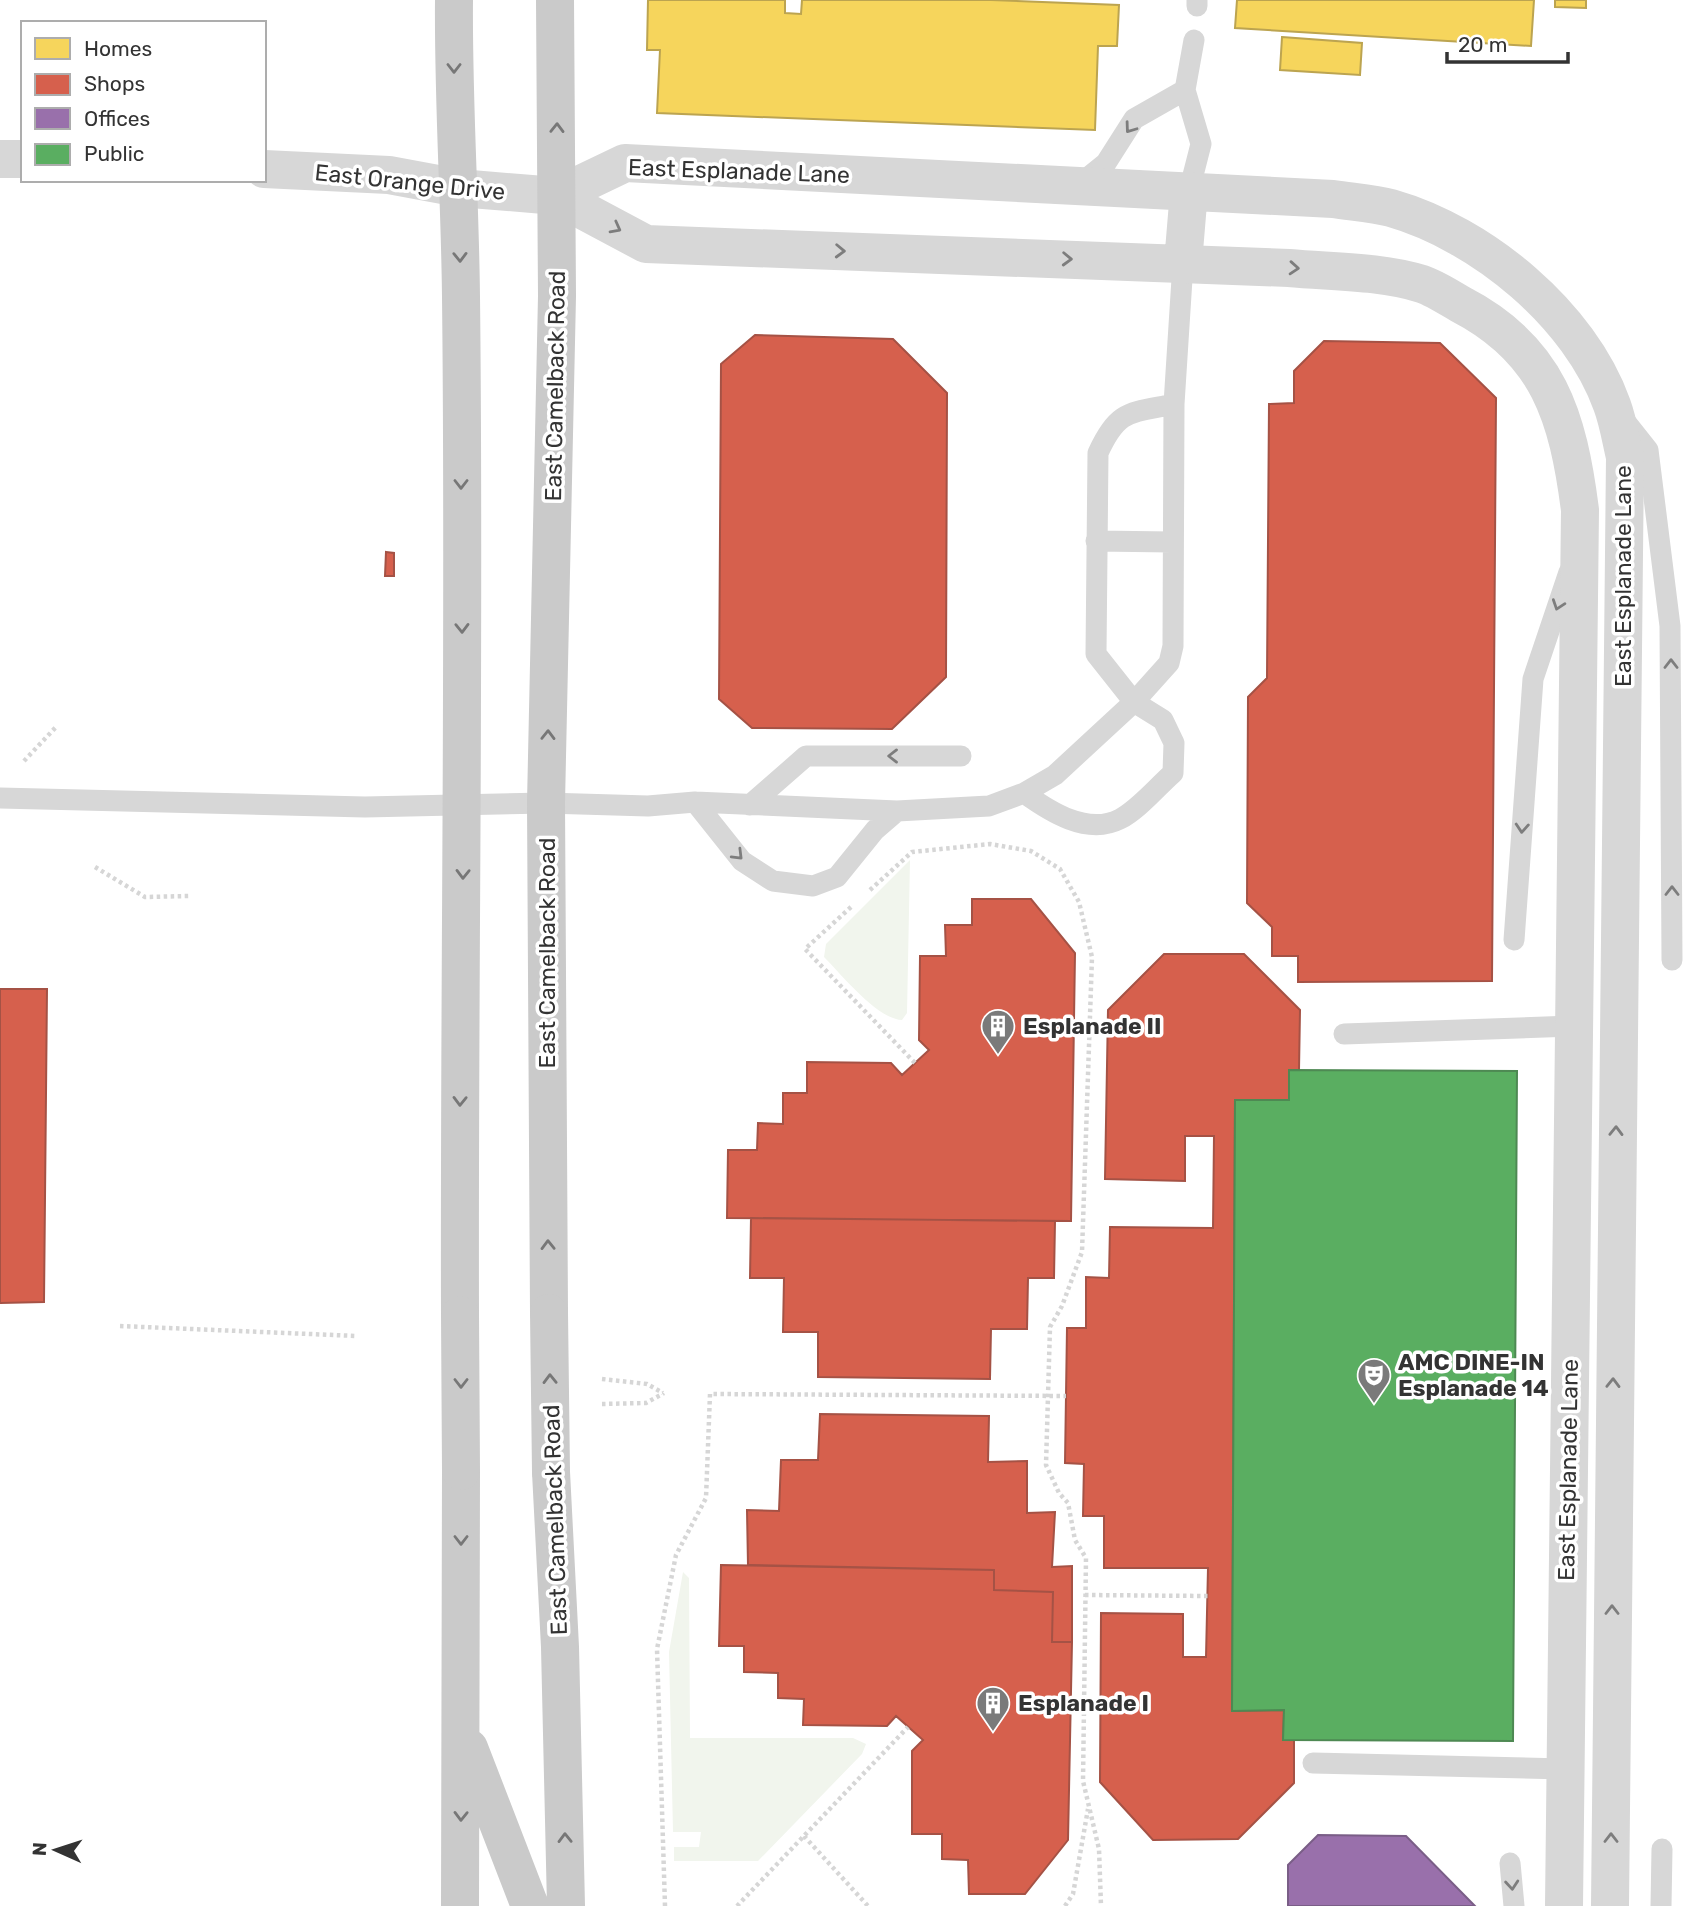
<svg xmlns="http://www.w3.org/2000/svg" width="1692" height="1906" font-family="Rubik,sans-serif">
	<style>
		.green { fill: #f1f5ed }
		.homes { fill: #f6d55c; stroke: #bca450; stroke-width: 2 }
		.shops { fill: #d6604d; stroke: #a55245; stroke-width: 2 }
		.offices { fill: #9970ab; stroke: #7a5e87; stroke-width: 2 }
		.public { fill: #5aae61; stroke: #4e8953; stroke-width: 2 }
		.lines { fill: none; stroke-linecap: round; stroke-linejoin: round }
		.path { stroke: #d6d6d6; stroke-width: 4.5; stroke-dasharray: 3.5 3.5; stroke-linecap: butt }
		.lane { stroke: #d7d7d7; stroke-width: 21 }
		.street { stroke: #d7d7d7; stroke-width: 38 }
		.primary { stroke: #cacaca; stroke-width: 38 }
		.primary-bridge { stroke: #cacaca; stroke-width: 38 }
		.oneway { stroke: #777 }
		.oneway2 { stroke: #7d7d7d }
		.labels { text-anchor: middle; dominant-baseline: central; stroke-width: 7; stroke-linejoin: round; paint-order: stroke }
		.street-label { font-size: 23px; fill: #333; stroke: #fff }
		.poi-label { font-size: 23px; font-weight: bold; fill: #333; stroke: #fff; text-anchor: start }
	</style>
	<rect width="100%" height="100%" fill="#fff"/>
	<!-- green -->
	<path class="green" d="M910,860l-3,153 -5,7c-25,-1 -60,-45 -78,-63l2,-13z
		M683,1572l6,6 1,160h163l13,6 -4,10 -104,107h-84v-14h25l2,-15h-28l-4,-180z"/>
	<!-- homes -->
	<path class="homes" d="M648,0h137v13l16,1 1,-14h189l128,5 -2,41h-19l-3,84 -438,-17 3,-63h-13z
		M1237,0h297l-3,46 -296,-18z
		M1555,0h31v8l-31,-1z
		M1282,37l80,6 -2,32 -80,-5z"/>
	<!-- shops -->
	<path class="shops" d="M755,335l138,4 54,54 -1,284 -54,52 -140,-1 -33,-29 2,-335z
		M1324,341l116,2 56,55 -4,583 -194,1v-26h-26v-29l-25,-24 1,-206 19,-19 2,-274 25,-1v-32z
		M386,552l8,1v23h-9z
		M972,899h59l44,54 -4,268 -344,-3 1,-68h29l1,-27 25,1v-31h24v-31l84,1 11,12 27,-25 -10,-10 1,-84h26l-1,-31h27z
		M1164,954h80l56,56 -1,60h-10v30h-54l-3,611 52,-1 -1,30h11v43l-56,56 -85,1 -53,-58 1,-169 82,1v43h23l2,-89h-104v-52h-21l1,-52 -19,-1 2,-135h19v-51l23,1 1,-51 103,1 1,-92h-29v45l-80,-2 3,-169z
		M0,989h47l-3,313 -44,1z
		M751,1218l304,3 -1,57h-26l-1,51h-36l-1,50 -172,-2v-45h-35l1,-54h-34z
		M820,1414l169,2 -1,46 39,-1v52l28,-1 -3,55 20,-1v76h-20l1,-50 -59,-2v-20l-246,-5 -1,-55 32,1 2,-51h37z
		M721,1565l273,5v20l59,2 -1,50h20l-4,198 -43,54h-56l-1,-34 -26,-1v-25h-30v-83l11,-11 -27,-24 -9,10 -84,-1 1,-26 -26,-1v-25l-34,-1v-26h-25z"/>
	<!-- offices -->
	<path class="offices" d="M1318,1835l88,1 69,70h-187v-41z"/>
	<!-- public -->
	<path class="public" d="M1289,1070l228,1 -4,670 -230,-1 1,-30 -52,1 3,-611h54z"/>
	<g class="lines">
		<!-- path -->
		<path class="path" d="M24,761l32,-34
			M95,867l50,30 45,-1
			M870,890l42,-38 78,-8 41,7 29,18 19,33 13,55 -10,295 -20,54 -12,21 -4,138 13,28 9,10 7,37 11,18 -3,223 16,68 2,57
			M851,907l-46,42 110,114
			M120,1326l237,10
			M602,1379l45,5 16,9
			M602,1404l44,-1 18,-10
			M1085,1595l123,1
			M804,1836l64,70
			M665,1906l-8,-257 19,-94 30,-57 4,-104 356,2
			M737,1906l171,-179
			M1065,1906l8,-12 15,-85"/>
		<!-- lane -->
		<path class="lane" d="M1197,6v-6
			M1080,184l26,-21 28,-44 51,-29
			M1189,191l12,-47 -16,-54 9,-50
			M1625,421l23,29 22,176 2,334
			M1096,541l76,1
			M1024,793c25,18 63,43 96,26 18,-9 37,-32 53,-46l1,-30 -11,-23 -29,-18 -38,-48 2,-201c20,-44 32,-40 76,-49
			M0,798l365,9 181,-4 102,3 47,-4 202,9 92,-5 35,-13 31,-18 79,-73 35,-39 4,-17 1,-242 9,-141
			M695,802l47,59 31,20 40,5 24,-9 38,-47 22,-19
			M750,805l56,-49h155
			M1514,940l19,-261 36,-107
			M1344,1034l229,-8
			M1313,1763l252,6
			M1510,1863l4,43
			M1661,1906l1,-57"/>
		<!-- street -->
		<path class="street" d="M0,159h23
			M264,169l125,6 70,13 97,8 90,48 643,24c43,4 91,3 133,16 12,4 26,13 38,20 89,46 108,113 120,206l-16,1396
			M556,196l69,-33 708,36c19,3 40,4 58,9 91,26 189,107 221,197 6,16 9,35 13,52l-15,1449
			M1183,263l6,-72"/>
		<!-- primary -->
		<path class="primary" d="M454,0c-1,99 6,198 7,297 4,339 -2,679 -1,1018
			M549,1313l-3,-510 11,-507 -2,-296
			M551,1472l9,175 6,259
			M469,1748l61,158
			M460,1906l1,-435"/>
		<!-- primary-bridge -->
		<path class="primary-bridge" d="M549,1313l2,159
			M460,1315l1,156"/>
	</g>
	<!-- one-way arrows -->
	<defs><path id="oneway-chevron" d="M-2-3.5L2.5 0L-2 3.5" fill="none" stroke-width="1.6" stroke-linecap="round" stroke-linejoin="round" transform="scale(1.75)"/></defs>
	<g class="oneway">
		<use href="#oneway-chevron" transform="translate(454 68) rotate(90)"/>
		<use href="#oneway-chevron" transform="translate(557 128) rotate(-89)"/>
		<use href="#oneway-chevron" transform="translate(460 257) rotate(89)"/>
		<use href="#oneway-chevron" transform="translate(461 484) rotate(90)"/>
		<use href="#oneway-chevron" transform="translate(462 628) rotate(89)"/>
		<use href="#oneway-chevron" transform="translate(548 735) rotate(-89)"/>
		<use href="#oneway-chevron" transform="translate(463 874) rotate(91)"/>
		<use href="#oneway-chevron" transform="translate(460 1101) rotate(91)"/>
		<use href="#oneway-chevron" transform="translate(548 1245) rotate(-91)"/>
		<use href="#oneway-chevron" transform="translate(550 1379) rotate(-91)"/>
		<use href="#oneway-chevron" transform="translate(461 1383) rotate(90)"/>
		<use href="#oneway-chevron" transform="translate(461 1540) rotate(90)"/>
		<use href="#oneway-chevron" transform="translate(461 1816) rotate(91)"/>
		<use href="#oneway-chevron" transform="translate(565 1838) rotate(-91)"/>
	</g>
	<g class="oneway2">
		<use href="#oneway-chevron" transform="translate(1130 128) rotate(126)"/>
		<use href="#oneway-chevron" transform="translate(616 228) rotate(28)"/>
		<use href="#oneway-chevron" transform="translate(840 251) rotate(2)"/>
		<use href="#oneway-chevron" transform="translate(1067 259) rotate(2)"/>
		<use href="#oneway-chevron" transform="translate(1294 268) rotate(4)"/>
		<use href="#oneway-chevron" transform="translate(1558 605) rotate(109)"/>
		<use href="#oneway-chevron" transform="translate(1671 664) rotate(-90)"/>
		<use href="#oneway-chevron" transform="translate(893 756) rotate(-180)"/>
		<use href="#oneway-chevron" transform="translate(1522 828) rotate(94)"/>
		<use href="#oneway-chevron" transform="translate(738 855) rotate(45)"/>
		<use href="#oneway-chevron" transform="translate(1672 891) rotate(-90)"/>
		<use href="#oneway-chevron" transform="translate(1616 1131) rotate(-89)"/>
		<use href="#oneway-chevron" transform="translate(1613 1383) rotate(-89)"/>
		<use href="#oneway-chevron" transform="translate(1612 1610) rotate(-90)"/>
		<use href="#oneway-chevron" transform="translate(1611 1838) rotate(-90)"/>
		<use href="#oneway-chevron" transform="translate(1512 1885) rotate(85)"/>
	</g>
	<!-- icons -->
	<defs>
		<symbol id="building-pin" viewBox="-11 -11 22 30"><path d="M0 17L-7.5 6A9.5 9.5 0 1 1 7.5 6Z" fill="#7a7a7a" stroke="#fff"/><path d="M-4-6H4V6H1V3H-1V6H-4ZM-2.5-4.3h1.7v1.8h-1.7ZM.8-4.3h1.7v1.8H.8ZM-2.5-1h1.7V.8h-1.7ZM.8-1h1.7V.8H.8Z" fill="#fff"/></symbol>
		<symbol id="theatre-pin" viewBox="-11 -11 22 30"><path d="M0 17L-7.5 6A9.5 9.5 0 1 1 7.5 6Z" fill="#7a7a7a" stroke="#fff"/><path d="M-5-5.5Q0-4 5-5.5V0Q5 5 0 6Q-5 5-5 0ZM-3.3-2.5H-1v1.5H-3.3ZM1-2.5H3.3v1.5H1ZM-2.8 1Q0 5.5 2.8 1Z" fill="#fff"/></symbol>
	</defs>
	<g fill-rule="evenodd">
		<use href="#building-pin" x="979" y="1007" width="38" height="52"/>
		<use href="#theatre-pin" x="1355" y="1356" width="38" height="52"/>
		<use href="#building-pin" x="974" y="1684" width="38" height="52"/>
	</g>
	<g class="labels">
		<!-- street labels -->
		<g class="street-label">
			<text transform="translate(739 171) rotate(2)">East Esplanade Lane</text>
			<text transform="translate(410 182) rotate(6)">East Orange Drive</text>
			<text transform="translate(555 386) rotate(-89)">East Camelback Road</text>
			<text transform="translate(1623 576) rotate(-90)">East Esplanade Lane</text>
			<text transform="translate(547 953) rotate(-90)">East Camelback Road</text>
			<text transform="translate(1568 1470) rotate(-89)">East Esplanade Lane</text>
			<text transform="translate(555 1520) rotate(-92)">East Camelback Road</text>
		</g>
		<!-- poi labels -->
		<g class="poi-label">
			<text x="1023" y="1026">Esplanade II</text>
			<text x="1398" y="1362">AMC DINE-IN<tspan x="1398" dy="26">Esplanade 14</tspan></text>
			<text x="1018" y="1703">Esplanade I</text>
		</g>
	</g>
	<!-- legend -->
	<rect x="21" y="21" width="245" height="161" fill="#ffffff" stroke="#adadad" stroke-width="2"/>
	<rect x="35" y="38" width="35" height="21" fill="#f6d55c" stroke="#adadad" stroke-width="2"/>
	<text x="84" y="56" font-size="21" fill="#333333">Homes</text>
	<rect x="35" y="74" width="35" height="21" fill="#d6604d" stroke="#adadad" stroke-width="2"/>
	<text x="84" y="91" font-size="21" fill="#333333">Shops</text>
	<rect x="35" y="108" width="35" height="21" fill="#9970ab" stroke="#adadad" stroke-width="2"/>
	<text x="84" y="126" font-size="21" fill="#333333">Offices</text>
	<rect x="35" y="144" width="35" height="21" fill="#5aae61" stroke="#adadad" stroke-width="2"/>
	<text x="84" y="161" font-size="21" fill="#333333">Public</text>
	<!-- north arrow -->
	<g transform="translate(56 1850) rotate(273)" stroke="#ffffff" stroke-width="5" paint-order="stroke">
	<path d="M0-5L12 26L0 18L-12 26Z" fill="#333333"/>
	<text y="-10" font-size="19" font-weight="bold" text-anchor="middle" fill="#333333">N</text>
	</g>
	<!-- scale -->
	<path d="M1447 52v10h121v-10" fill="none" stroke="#333333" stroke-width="3.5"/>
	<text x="1458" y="52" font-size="21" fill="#333333" stroke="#ffffff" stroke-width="5" paint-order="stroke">20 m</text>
</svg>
